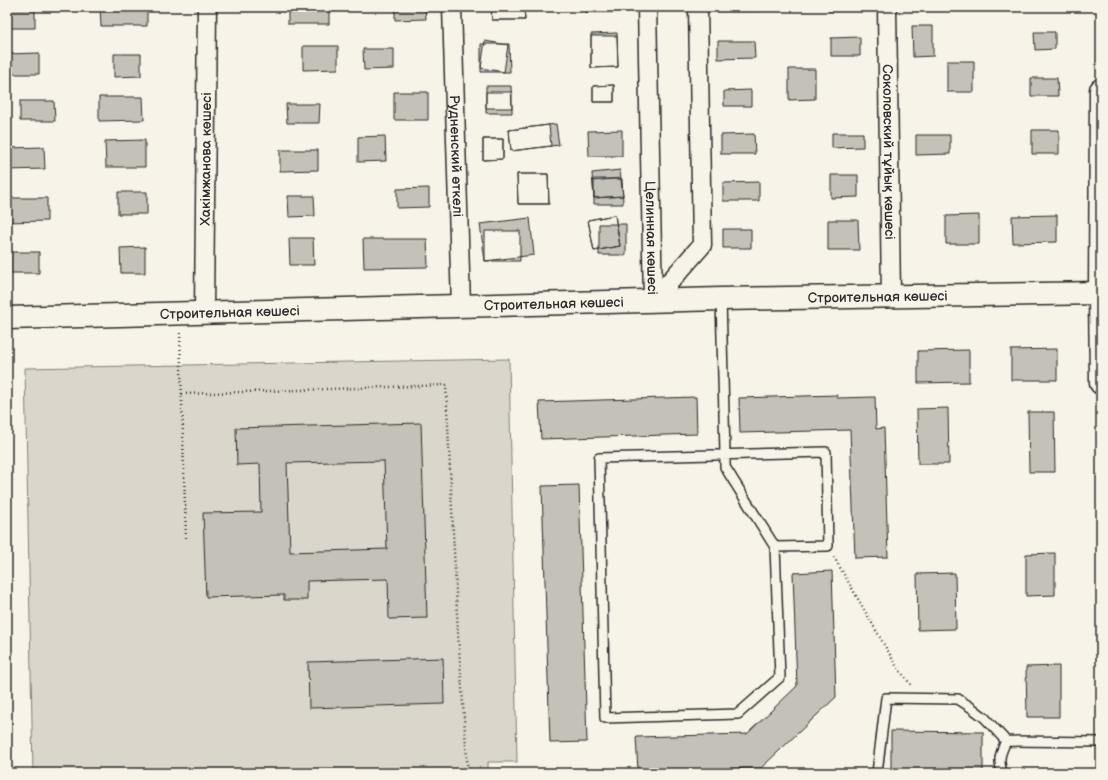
<svg xmlns="http://www.w3.org/2000/svg" width="1108" height="780" font-family="'Balsamiq Sans',sans-serif">
	<style>
		.green { fill: #dad6cc; stroke: #82807c }
		.building { fill: #c4c1b9; stroke: #2b2b2b; fill-rule: evenodd }
		.lines { fill: none; stroke-linecap: round; stroke-linejoin: round }
		.service-casing { stroke: #2b2b2b; stroke-width: 12 }
		.minor-casing { stroke: #2b2b2b; stroke-width: 21 }
		.tertiary-casing { stroke: #2b2b2b; stroke-width: 25 }
		.path { stroke: #2b2b2b; stroke-width: 2.5; stroke-dasharray: 1 3; stroke-linecap: butt }
		.service { stroke: #f7f3e8; stroke-width: 9 }
		.minor { stroke: #f7f3e8; stroke-width: 18 }
		.tertiary { stroke: #f7f3e8; stroke-width: 22 }
		.labels { text-anchor: middle; dominant-baseline: central; stroke-width: 3.5; stroke-linejoin: round; paint-order: stroke }
		.street-label { font-size: 14px; fill: #2b2b2b; stroke: #f7f3e8 }
	</style>
	<rect width="100%" height="100%" fill="#f7f3e8"/>
	<filter id="ink" filterUnits="userSpaceOnUse"><feTurbulence type="fractalNoise" baseFrequency=".025" numOctaves="2"/><feDisplacementMap in="SourceGraphic" scale="8" xChannelSelector="R" yChannelSelector="G"/><feConvolveMatrix kernelMatrix="1 2 1 2 8 2 1 2 1" color-interpolation-filters="sRGB"/></filter>
	<g filter="url(#ink)">
		<!-- green -->
		<path class="green" d="M509,359l8,403h-29v11h-455l-8,-405z"/>
		<!-- building -->
		<path class="building" d="M7,7h28v21h-28z
			M100,7h47v19h-46z
			M395,7h30l1,12 -31,1z
			M491,7h33l1,13h-33z
			M491,7h33l1,13h-33z
			M586,7h26v5h-26z
			M586,7h36v5h-36z
			M718,7h40v4h-40z
			M829,7h31v3l-31,1z
			M1037,7h20v2h-20z
			M288,9h41v15h-41z
			M912,26h21v30l-20,1z
			M1034,32h21v17l-20,1z
			M617,33l1,34 -27,1v-34z
			M591,36h26l1,31 -27,1z
			M860,37v19h-29v-18z
			M485,41l23,4 -4,27 -23,-4z
			M718,41h36l1,17 -37,1z
			M481,44h28l1,28h-29z
			M303,46h35v23l-35,1z
			M363,49h31v20l-30,1z
			M39,53v21h-32v-20z
			M114,54h27v22l-27,1z
			M947,61h27v31h-27z
			M789,69h26v30l-26,1z
			M1031,78h26l1,18h-27z
			M614,85v17h-21v-16z
			M614,85v17h-21v-16z
			M486,86h25l1,22h-26z
			M751,90v16h-27v-15z
			M394,92h34v28h-34z
			M486,92h26v21h-26z
			M99,97h44l1,23 -45,1z
			M20,101h34l1,20h-35z
			M286,104h34l-1,19h-32z
			M556,124l3,21 -48,6 -2,-21z
			M549,125l2,21 -40,5 -2,-21z
			M622,130v26h-33l-1,-25z
			M1032,130h27v24h-27z
			M832,133h31v14l-31,1z
			M754,134l1,20h-34v-19z
			M916,135h34v19l-34,1z
			M385,136l1,25 -28,1v-25z
			M483,139h20v20l-20,1z
			M483,139h20v20l-20,1z
			M145,140v27h-39l-1,-26z
			M44,147l1,22 -38,1v-22z
			M280,150h38v20l-38,1z
			M620,170l3,26 -29,2 -2,-25z
			M517,174h31l1,30h-31z
			M517,174h31l1,30h-31z
			M831,175h27v22l-27,1z
			M621,178l2,18 -29,2 -1,-17z
			M594,179h28l1,25h-29z
			M759,182v19h-36v-18z
			M429,188v19l-32,1v-19z
			M118,192h29v22h-29z
			M288,196h26l1,20 -26,1z
			M7,198h40v23l-40,1z
			M615,215l5,31 -26,5 -6,-31z
			M615,215l5,31 -26,5 -6,-31z
			M979,215v29h-33v-28z
			M1057,215v27l-44,1 -1,-27z
			M530,218l4,37 -49,6 -5,-37z
			M828,220h30l1,30h-31z
			M599,224h27v31h-27z
			M723,229h28v19h-28z
			M485,231h35v30h-35z
			M289,238h24l1,27h-24z
			M363,239h64l1,28 -64,1z
			M145,247v26h-24l-1,-25z
			M7,252h32v21h-32z
			M1057,349v31h-46v-30z
			M969,350v32l-51,1v-32z
			M837,395v3l38,-1 1,32 8,-1 4,129 -33,1 -5,-128 -110,3 -1,-35z
			M696,397l1,37 -156,5 -2,-37z
			M948,408l1,56h-31l-1,-55z
			M1028,412h26l1,60h-26z
			M421,423l6,195 -38,1 -1,-40 -81,2v19h-23v-5l-78,2 -3,-84 58,-1 -1,-48 -23,1 -1,-37zM384,461l3,88 -97,3 -3,-89z
			M579,485l8,257 -37,1 -8,-257z
			M1055,553v42l-29,1v-42z
			M832,571l4,126 -75,71 -123,3 -2,-34 111,-3 50,-48 -4,-113z
			M955,573l1,56 -38,1 -1,-56z
			M443,658l1,46 -135,4 -1,-46z
			M1059,666v51h-32l-1,-50z
			M891,731l92,1v41h-92z"/>
		<g class="lines">
			<defs>
				<path id="service" d="M721,299l4,155v13l50,80 5,130 -42,37 -133,4 -6,-260 227,-6 2,94 -53,1
					M877,773l9,-75 72,1 14,9 13,10 21,23 95,1
					M1002,773c-4,-14 -2,-19 4,-32"/>
				<g id="minor">
					<path id="s1" d="M452,7l9,299"/>
					<path id="s2" d="M647,7l6,294"/>
					<path id="s3" d="M887,7l4,289"/>
					<path d="M653,301l49,-56 -4,-238"/>
					<path id="s4" d="M204,312l3,-305"/>
				</g>
				<g id="tertiary">
					<path d="M1101,90l-1,203 1,90"/>
					<path id="s5" d="M7,318l714,-19 379,-6"/>
				</g>
			</defs>
			<!-- service casing -->
			<use href="#service" class="service-casing"/>
			<!-- minor casing -->
			<use href="#minor" class="minor-casing"/>
			<!-- tertiary casing -->
			<use href="#tertiary" class="tertiary-casing"/>
			<!-- path -->
			<path class="path" d="M180,333l6,207
				M182,394l264,-9 12,249 10,139
				M834,557l63,110 14,18"/>
			<!-- service -->
			<use href="#service" class="service"/>
			<!-- minor -->
			<use href="#minor" class="minor"/>
			<!-- tertiary -->
			<use href="#tertiary" class="tertiary"/>
		</g>
	</g>
	<g class="labels">
		<!-- street labels -->
		<g class="street-label">
			<text stroke="none"><textPath href="#s3" startOffset="145">Соколовский тұйық көшесі</textPath></text>
			<text stroke="none"><textPath href="#s1" startOffset="149">Рудненский өткелі</textPath></text>
			<text stroke="none"><textPath href="#s4" startOffset="153">Хакімжанова көшесі</textPath></text>
			<text stroke="none"><textPath href="#s2" startOffset="231">Целинная көшесі</textPath></text>
			<text stroke="none"><textPath href="#s5" startOffset="871">Строительная көшесі</textPath></text>
			<text stroke="none"><textPath href="#s5" startOffset="547">Строительная көшесі</textPath></text>
			<text stroke="none"><textPath href="#s5" startOffset="223">Строительная көшесі</textPath></text>
		</g>
	</g>
	<!-- margin -->
	<rect width="1108" height="780" fill="none" stroke="#f7f3e8" stroke-width="24"/>
	<rect x="12" y="12" width="1084" height="756" fill="none" stroke="#2b2b2b" stroke-width="1.5" filter="url(#ink)"/>
</svg>
